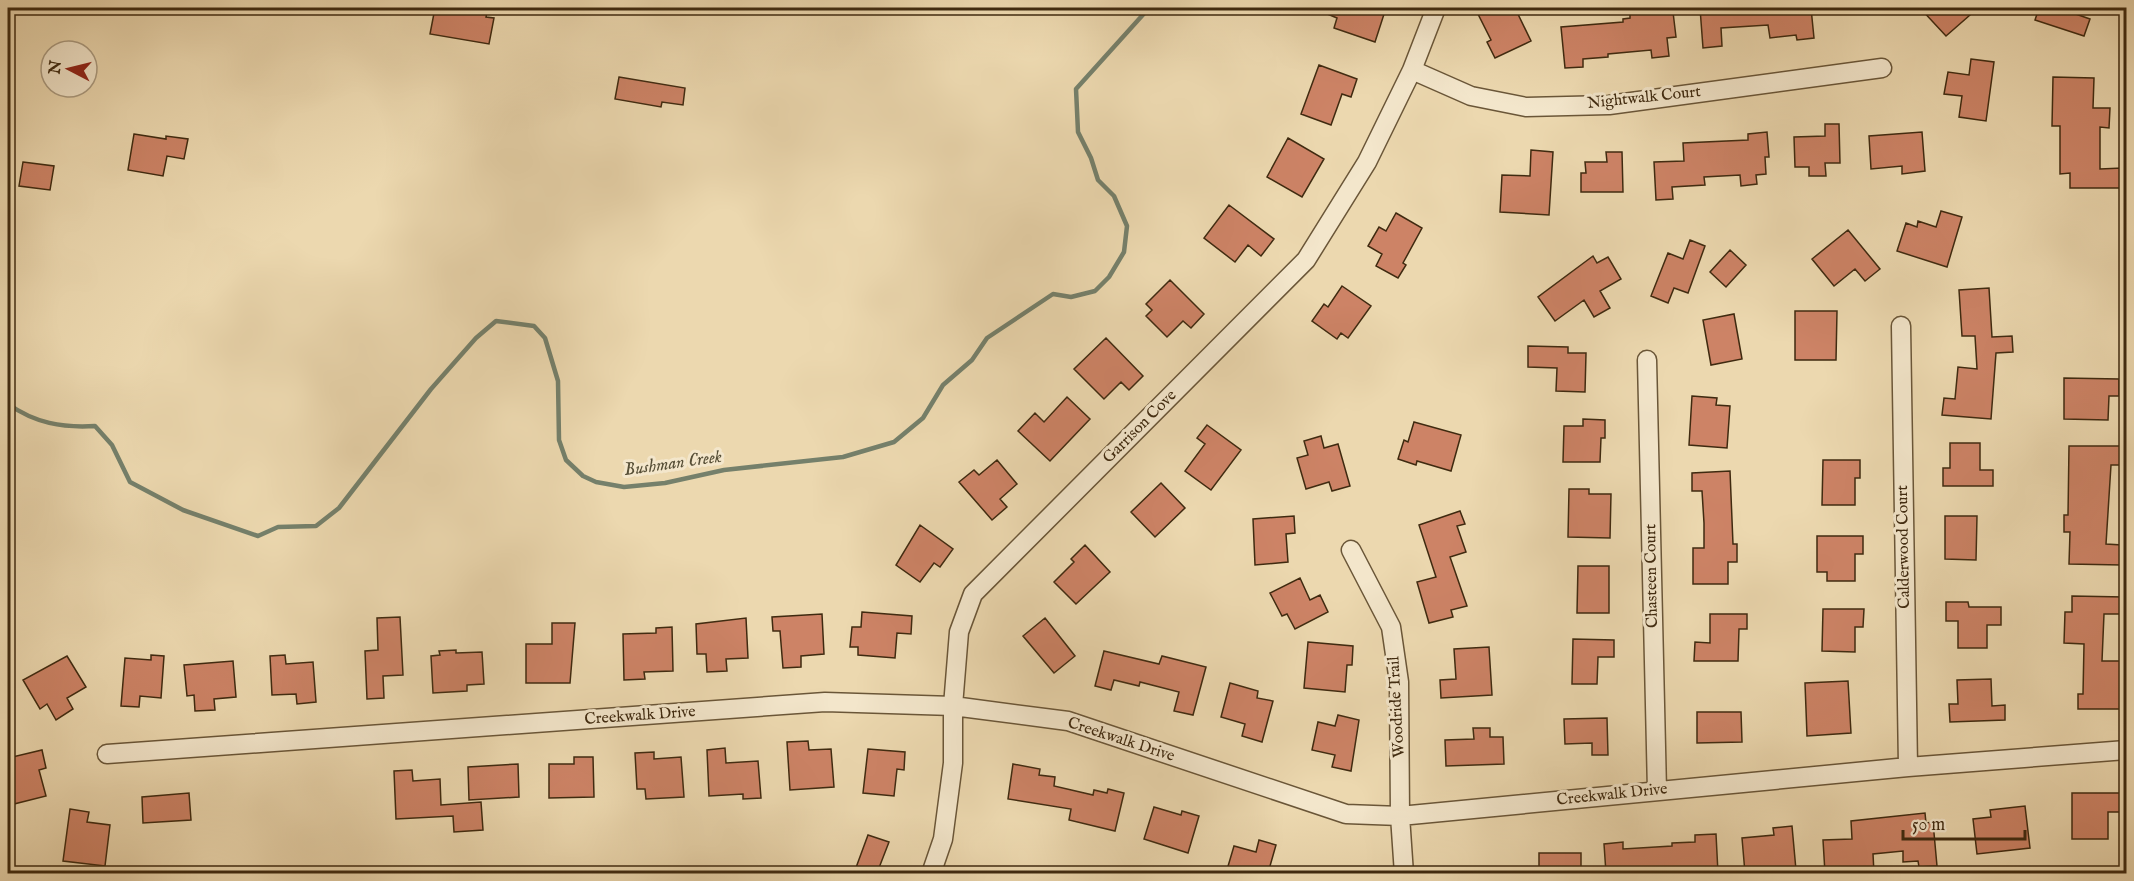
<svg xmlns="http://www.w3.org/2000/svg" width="2134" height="881" font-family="'IM FELL English',serif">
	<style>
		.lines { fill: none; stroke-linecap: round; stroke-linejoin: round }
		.stream { stroke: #75806b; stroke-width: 4.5 }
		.building { fill: #cd8366; stroke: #3f2a10; stroke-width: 1.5 }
		.minor-casing { stroke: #6a5638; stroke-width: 21 }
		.minor { stroke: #f3e6cb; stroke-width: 18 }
		.labels { text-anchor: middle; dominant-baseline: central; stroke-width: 6; stroke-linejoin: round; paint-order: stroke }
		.street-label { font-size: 16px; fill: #3f2a10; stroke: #f3e6cb }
		.water-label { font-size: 18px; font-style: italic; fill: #564e36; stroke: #f3e6cb }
	</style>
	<rect width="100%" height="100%" fill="#ecd8af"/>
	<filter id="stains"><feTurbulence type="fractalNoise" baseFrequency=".00333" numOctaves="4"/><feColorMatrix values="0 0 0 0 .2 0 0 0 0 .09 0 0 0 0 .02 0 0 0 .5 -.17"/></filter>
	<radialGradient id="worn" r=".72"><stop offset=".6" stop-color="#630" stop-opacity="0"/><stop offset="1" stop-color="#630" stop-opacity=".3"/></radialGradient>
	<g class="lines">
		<!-- stream -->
		<path class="stream" d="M8,404c27,19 54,24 87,22l17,19 18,37 53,28 75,26 20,-9 38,-1 23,-18 92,-119 45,-51 20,-17 38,5 11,12 13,43 1,59 7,20 17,16 13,6 28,5 41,-4 59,-13 119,-13 51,-15 29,-24 20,-33 29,-25 15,-22 66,-44 18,3 24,-6 14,-14 15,-25 3,-26 -13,-30 -16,-16 -7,-22 -13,-26 -2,-43 73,-81"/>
	</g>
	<!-- building -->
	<path class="building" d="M435,8h53l-2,9 8,1 -5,26 -59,-10z
		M1313,8h73l-11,34 -41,-14 3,-10z
		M1491,8h24l16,33 -36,17 -8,-16 4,-2 -13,-26z
		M1660,8l1,5 12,-1 3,25 -9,1 2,18 -17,2 -1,-8 -43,4v3l-25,2v8l-18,1 -4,-41 62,-5v-3l7,-1v-9z
		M1700,8h111l3,30 -17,2 -1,-5 -26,3 -2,-13 -47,3 1,18 -19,2z
		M1920,8h58l-32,28z
		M2039,8h33l-2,4 20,7 -6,17 -49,-16z
		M1971,59l23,3 -8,59 -27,-4 3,-21 -18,-2 4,-22 21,3z
		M1319,65l38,14 -6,18 -9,-3 -11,31 -30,-11z
		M619,77l66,11 -2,17 -21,-3 -1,5 -46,-8z
		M2053,77l41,1 -1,30h17l-1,20 -9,-1v42l22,-1 1,20h-53v-15l-10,1v-48h-8z
		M1825,124h14l1,39h-15l1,13h-17v-9h-14l-1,-30 31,-1z
		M1767,132l2,25h-4l1,17 -10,1 1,9 -16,2 -1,-11 -36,2 1,8 -33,2 1,12 -17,1 -2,-38 30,-1 -1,-18 65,-3v-6z
		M1922,132l3,39 -23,3v-8l-31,3 -2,-33z
		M134,134l32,5v-3l22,3 -4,20 -17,-3 -4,20 -35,-6z
		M1288,138l36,21 -22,38 -35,-20z
		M1531,150l22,2 -4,63 -49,-3 2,-37 28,1z
		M1606,152h16l1,40h-42v-19h5l-1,-11h22z
		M23,162l31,4 -4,24 -31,-4z
		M1229,205l45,34 -13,17 -13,-11 -13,17 -31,-24z
		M1941,211l21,6 -15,50 -50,-16 9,-28 11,4 1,-6 18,6z
		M1396,213l26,15 -19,35 3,2 -8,13 -22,-12 6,-12 -14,-8 11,-19 7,4z
		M1848,230l32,39 -15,12 -10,-12 -21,17 -22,-27z
		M1690,240l15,6 -17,47 -14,-5 -6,15 -17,-7 17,-43 15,6z
		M1730,250l16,15 -20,22 -16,-15z
		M1593,256l4,7 11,-6 13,22 -21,12 10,17 -16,9 -10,-17 -29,21 -17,-24z
		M1170,280l34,34 -13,14 -8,-7 -16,16 -21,-21 6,-6 -6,-6z
		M1342,286l29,20 -23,32 -7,-5 -4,6 -25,-18 12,-17 4,3z
		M1989,288l3,49 20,-1 1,16 -17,1 -5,66 -49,-4 2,-17 11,1 3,-32 19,2 -2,-33h-13l-3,-46z
		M1795,311h42l-1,49h-41z
		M1734,314l8,45 -31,6 -8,-45z
		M1106,338l37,38 -14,14 -8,-8 -17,17 -30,-30z
		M1528,346l40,1v6h18l-1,39 -29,-1 1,-23 -29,-1z
		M2064,378l55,1v17h-10l-1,24 -44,-1z
		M1692,396l25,2 -1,7 14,1 -3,42 -38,-3z
		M1067,397l23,22 -40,42 -32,-30 17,-18 9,9z
		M1583,419l22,1v18h-4l-1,24h-37l1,-36h19z
		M1414,422l47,13 -10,36 -34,-10 -1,4 -18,-6 6,-19 4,2z
		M1207,425l34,25 -30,40 -26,-19 20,-27 -8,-6z
		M1321,436l3,12 14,-4 12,42 -18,5 -3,-9 -23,7 -9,-31 11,-3 -4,-14z
		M1950,443h30v27h13v16h-50v-18h7z
		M2069,446h52l-1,19h-9l-5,79 16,1v20l-53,-1 1,-32h-6v-17h4z
		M997,460l20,24 -17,15 7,8 -15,13 -33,-38 15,-12 5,5z
		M1823,460h37v18h-5v27h-33z
		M1730,471l3,73h4v18h-9v22h-35v-36h11v-25l-2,-32h-10v-18z
		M1161,483l24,25 -30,29 -24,-25z
		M1569,489h20v5h22l-1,44 -42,-1z
		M1460,511l5,13 -8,2 9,26 -16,5 17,49 -16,4 2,7 -24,6 -12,-41 19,-5 -17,-52z
		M1294,516l1,17 -9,1 2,28 -33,3 -2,-46z
		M1945,516h32l-1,44 -31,-1z
		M920,525l33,24 -13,18 -6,-4 -14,19 -24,-17z
		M1817,536h46v18h-8v27h-28v-9h-10z
		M1085,545l25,27 -34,32 -22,-22 20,-20 -3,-3z
		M1578,566h31v47h-32z
		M1300,578l10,22 10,-5 8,17 -33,17 -8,-15 -5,2 -12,-23z
		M2072,596l52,1v17h-20l-2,47h22v48h-46v-15h5l1,-50 -20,-1 1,-31h7z
		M1946,602h22l1,5h32v18h-14v23h-29v-27h-12z
		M1823,609h41l-1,18h-8v25l-33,-1z
		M862,612l50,4 -1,18 -14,-1 -2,25 -37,-3v-8h-8l2,-20h9z
		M822,614l2,40 -23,2v11l-18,1 -3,-37h-7l-1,-14z
		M1710,614h37v15h-8l-1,32h-44l1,-19 15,1z
		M400,617l3,58 -20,1 1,22 -17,1 -2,-48 13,-1 -1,-32z
		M746,618l2,40 -22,1 1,12 -20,1 -1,-18h-9l-1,-30z
		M1045,618l30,38 -21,17 -31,-37z
		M552,623h23l-5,60h-44v-39h26z
		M672,627l1,44 -29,1 1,7 -21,1 -1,-46 33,-1v-5z
		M1573,639l41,1v17h-16l-1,27h-25z
		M1308,642l45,4 -1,19h-5l-2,27 -41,-4z
		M1489,647l3,48 -51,3 -1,-18 16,-1 -2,-30z
		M456,650v3l26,-1 2,32 -17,1v6l-34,2 -2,-37 9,-1 -1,-4z
		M1104,651l55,13 3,-8 44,11 -13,48 -19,-4 5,-19 -39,-10 -1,4 -25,-6 -3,10 -16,-4z
		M151,655l13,1 -3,42 -21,-2 -1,11 -18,-1 4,-48 26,2z
		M285,655l1,9 27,-2 3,40 -19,2 -1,-10 -24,1 -2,-39z
		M67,656l19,31 -19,11 6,11 -17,11 -9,-16 -7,5 -17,-29z
		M233,661l3,36 -22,2 1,11 -20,1 -1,-16 -7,1 -3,-31z
		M1991,679l1,27 13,-1v15l-55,2 -1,-18h9l-1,-24z
		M1848,681l3,52 -44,3 -2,-53z
		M1230,683l28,8 -1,7 16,3 -11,41 -20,-6 3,-12 -24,-7z
		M1697,712h44l1,30 -45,1z
		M1338,715l21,5 -8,51 -19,-4 3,-12 -23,-5 6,-28 17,4z
		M1607,718l1,37h-16v-12l-27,1 -1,-25z
		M1473,728h17v9h13l1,27 -58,2 -1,-26 29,-1z
		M808,741l1,9 22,-1 3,38 -44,3 -3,-48z
		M725,748l1,15 32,-2 3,37 -18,1v-5l-34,2 -2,-46z
		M868,749l37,3 -1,18 -7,-1 -3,27 -31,-3z
		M42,750l4,18 -7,2 7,26 -36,9 -2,-12v-35z
		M654,752v7l27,-2 3,40 -38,2 -1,-10h-8l-2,-36z
		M574,757h19l1,40 -45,1v-34h25z
		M518,764l1,33 -50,3 -1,-33z
		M1013,764l27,5 -1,6 16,2 -1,9 39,9 1,-5 13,3 1,-4 16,4 -9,38 -46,-11 2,-11 -63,-10z
		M412,770l1,11 27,-2 1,26 40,-3 2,28 -29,2 -1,-16 -57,3 -2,-48z
		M189,793l2,27 -48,3 -1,-26z
		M2072,793h53v19h-17v27h-36z
		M2025,806l5,42 -53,6 -4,-35 18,-2 -1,-7z
		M1154,807l27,8 1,-4 17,5 -11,37 -44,-14z
		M70,809l19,3 -2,10 23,3 -5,41 -42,-5z
		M1925,813l1,10 7,-1 4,44 -18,1 -1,-6 -15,1v-11l-30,3 1,19h-49l-2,-33 29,-1 -1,-18z
		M1792,826l4,44 -51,3 -3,-35 32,-3 -1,-7z
		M1716,834l2,39h-112l-2,-29 19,-2v7l49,-3v-3l23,-1v-7z
		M868,835l21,7 -12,31h-23z
		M1259,840l17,5 -8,28h-42l8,-27 22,6z
		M1539,853h42v20h-42z"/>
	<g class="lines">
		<defs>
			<path id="minor" d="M1412,70l59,26 55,11 83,-2 273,-37
				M1901,326l7,441
				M1647,360l10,431
				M1351,550l40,77 8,55 1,134 4,58
				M107,754l718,-52 128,4 115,15 278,93 54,2 508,-49 218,-17
				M931,874l12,-35 10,-76v-57l6,-74 14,-38 333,-334 61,-98 45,-92 24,-62"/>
		</defs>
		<!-- minor casing -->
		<use href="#minor" class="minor-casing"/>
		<!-- minor -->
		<use href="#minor" class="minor"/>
	</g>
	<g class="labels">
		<!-- street labels -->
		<g class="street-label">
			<text transform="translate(1644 98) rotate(-6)">Nightwalk Court</text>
			<text transform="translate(1140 427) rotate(-45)">Garrison Cove</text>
			<text transform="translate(1904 547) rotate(-91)">Calderwood Court</text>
			<text transform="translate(1652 576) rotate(-91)">Chasteen Court</text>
			<text transform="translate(1397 707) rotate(-93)">Woodride Trail</text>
			<text transform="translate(640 716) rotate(-4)">Creekwalk Drive</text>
			<text transform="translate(1121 740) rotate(18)">Creekwalk Drive</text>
			<text transform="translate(1612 795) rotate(-6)">Creekwalk Drive</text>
		</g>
		<!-- water labels -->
		<g class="water-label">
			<text transform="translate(673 464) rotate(-8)">Bushman Creek</text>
		</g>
	</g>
	<!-- margin -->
	<rect width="2134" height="881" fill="none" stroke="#ecd8af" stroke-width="30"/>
	<rect x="9" y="9" width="2116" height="863" fill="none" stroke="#3f2a10" stroke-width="3"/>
	<rect x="15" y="15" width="2104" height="851" fill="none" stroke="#3f2a10" stroke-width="1.5"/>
	<!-- north arrow -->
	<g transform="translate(69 69) rotate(277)"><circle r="28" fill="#f3e6cb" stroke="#ab9b80" stroke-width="1.5"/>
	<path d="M0-4.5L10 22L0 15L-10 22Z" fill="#8f2418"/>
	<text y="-9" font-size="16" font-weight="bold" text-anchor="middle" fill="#3f2a10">N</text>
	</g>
	<!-- scale -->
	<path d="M1903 830v9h122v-9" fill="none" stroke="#3f2a10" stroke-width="3"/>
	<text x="1912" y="830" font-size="18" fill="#3f2a10" stroke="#f3e6cb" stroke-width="4.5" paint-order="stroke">50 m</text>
	<rect width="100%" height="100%" filter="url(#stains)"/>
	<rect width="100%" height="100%" fill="url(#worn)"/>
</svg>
